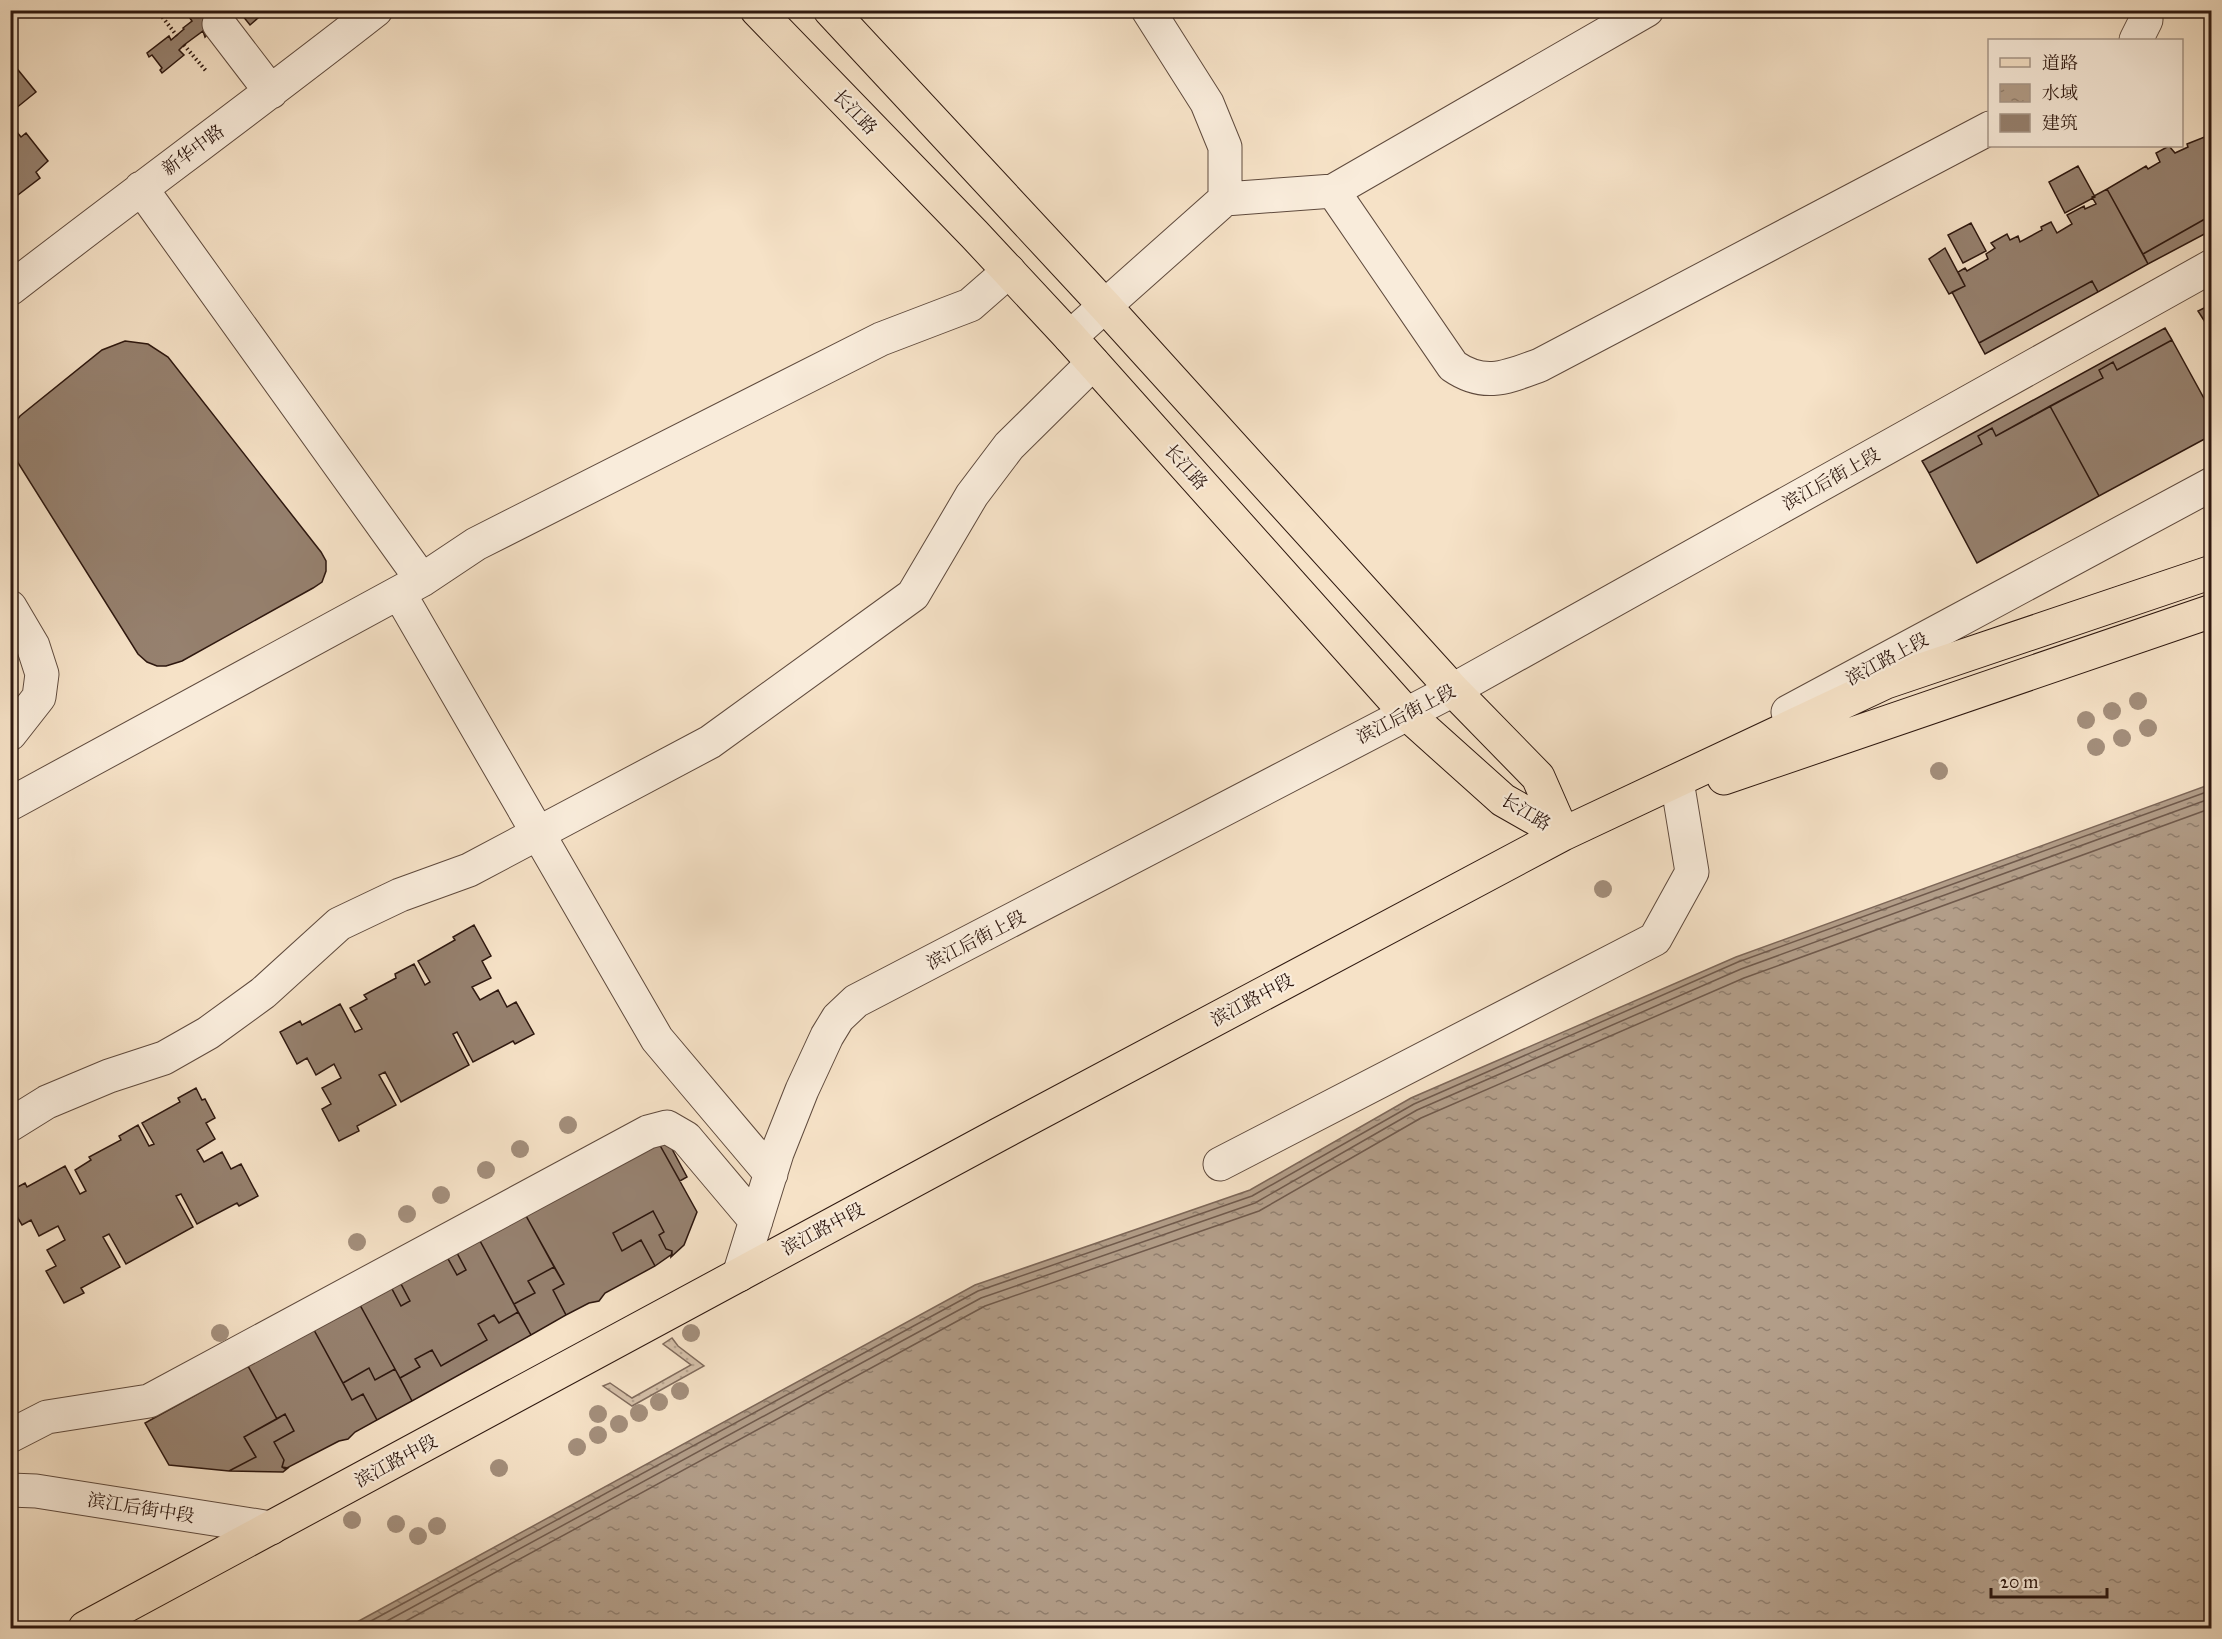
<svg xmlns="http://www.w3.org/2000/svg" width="2222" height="1639" font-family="'IM FELL Great Primer','Noto Serif SC',serif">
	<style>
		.grass { fill: url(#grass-dots); stroke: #806b5c; stroke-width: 1.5 }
		.water { fill: url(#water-ripples); stroke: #7d6758; stroke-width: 1.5 }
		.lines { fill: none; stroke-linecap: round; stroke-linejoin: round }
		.shore { stroke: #705a4c; stroke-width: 1.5 }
		.building { fill: #96816f; stroke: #2d170f; stroke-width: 1.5 }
		.minor-casing { stroke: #5f4a3d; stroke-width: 35 }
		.major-casing { stroke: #2d170f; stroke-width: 35 }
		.path { stroke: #2d170f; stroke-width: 4; stroke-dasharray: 1.5 3; stroke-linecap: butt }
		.minor { stroke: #f9ecdb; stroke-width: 33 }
		.major { stroke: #f6e2c7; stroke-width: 33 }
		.tree { fill: #a38e7b }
		.labels { text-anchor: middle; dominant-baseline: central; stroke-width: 4.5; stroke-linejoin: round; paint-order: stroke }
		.street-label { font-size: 18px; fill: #2d170f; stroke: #f9ecdb }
	</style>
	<defs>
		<pattern id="grass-dots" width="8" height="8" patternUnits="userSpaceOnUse" patternTransform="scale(1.5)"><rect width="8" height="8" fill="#d4bfa8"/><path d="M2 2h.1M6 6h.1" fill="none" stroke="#b6a38f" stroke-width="1.8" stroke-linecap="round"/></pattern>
		<pattern id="water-ripples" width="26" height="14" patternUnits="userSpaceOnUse" patternTransform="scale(1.5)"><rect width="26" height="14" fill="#b29d88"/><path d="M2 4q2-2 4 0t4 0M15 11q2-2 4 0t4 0" fill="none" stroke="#917f6e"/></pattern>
	</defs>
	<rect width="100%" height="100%" fill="#f6e2c7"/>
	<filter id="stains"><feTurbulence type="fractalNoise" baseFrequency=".00333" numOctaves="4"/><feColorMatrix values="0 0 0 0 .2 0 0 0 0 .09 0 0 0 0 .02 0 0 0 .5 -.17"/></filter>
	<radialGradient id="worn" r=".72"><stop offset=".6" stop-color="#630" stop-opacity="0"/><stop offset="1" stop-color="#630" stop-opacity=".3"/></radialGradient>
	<!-- grass -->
	<path class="grass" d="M672,1338l6,8 26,20 -72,40 -29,-20 7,-3 22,15 59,-33 -28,-21z"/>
	<!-- water -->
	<path class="water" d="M2211,784v844h-1865l629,-343 275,-95 161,-92 325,-141z"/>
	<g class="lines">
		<!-- shore -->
		<path class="shore" d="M358,1628l620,-337 274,-95 162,-92 324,-142 474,-172
			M374,1628l607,-330 274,-95 162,-93 324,-141 471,-171
			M393,1628l592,-322 274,-95 162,-93 323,-140 468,-170"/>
	</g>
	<!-- building -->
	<path class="building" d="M199,10h23l-15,25 -2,2 -2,-6 -19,14 -5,5 5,5 -22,18 -2,-3 2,-2 -10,-13 -3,2 -2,-4 22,-17 2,4 13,-11 -1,-1 9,-7 -3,-4z
		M238,10h29l-17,15z
		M10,60l26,32 -26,21z
		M11,125l10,12 5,-4 22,28 -12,11 4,6 -30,23z
		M2212,134v81l-69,39 -36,-65 39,-23 2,3 12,-7 -4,-9 13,-7 6,7 13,-6 -1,-3z
		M2078,166l17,31 -30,16 -16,-31z
		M2107,189l41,75 -50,28 -6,-11 -113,62 -27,-51 13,-6 -7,-14 7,-4 2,3 21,-12 -2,-5 9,-6 -4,-5 16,-9 3,6 8,-4 2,6 22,-12 -1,-3 10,-5 6,11 15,-9 -5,-9 17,-9 1,3 11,-5 -4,-7z
		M2212,215v15l-64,34 -5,-10z
		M1971,223l15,28 -23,12 -15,-28z
		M1945,248l20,38 -16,8 -20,-35z
		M2092,281l6,11 -113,62 -6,-11z
		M2212,304v15l-7,3 -7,-11z
		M2212,319v16l-7,-13z
		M2165,328l7,12 -55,30 -4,-8 -14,8 4,8 -107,58 -4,-8 -14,8 4,8 -53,29 -7,-12z
		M2172,340l40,73v22l-113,61 -49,-90 53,-28 -4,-8 14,-8 4,8z
		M125,341l23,3 20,13 153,195 5,9v10l-4,11 -9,6 -131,73 -16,5h-9l-10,-4 -9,-8 -128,-204v-20l10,-14 82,-66z
		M2050,406l49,90 -122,67 -48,-90 53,-29 -4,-8 14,-8 4,8z
		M474,925l17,31 -9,5 9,17 -19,9 8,13 18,-10 9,17 9,-5 18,32 -19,10 -2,-3 -40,21 -16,-30 -4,2 16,31 -68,37 -16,-30 -6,3 17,30 -39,21 2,5 -20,10 -17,-32 9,-5 -9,-16 19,-10 -7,-14 -18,11 -9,-17 -10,6 -17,-32 20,-11 2,4 38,-21 15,28 7,-3 -12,-21 17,-9 -3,-4 32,-17 -1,-4 19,-10 11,21 5,-3 -12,-21 37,-21 -2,-3z
		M196,1088l6,12 3,-1 10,19 -9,5 9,16 -18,11 7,12 18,-10 9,17 10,-5 17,32 -19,10 -2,-3 -40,21 -16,-30 -5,2 17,31 -67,37 -17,-30 -6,3 17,30 -39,21 3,5 -20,10 -18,-32 10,-5 -9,-16 18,-10 -7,-14 -19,10 -8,-16 -9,5 -12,-20v-14l15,-8 2,4 38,-21 15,28 6,-3 -11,-21 16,-10 -2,-3 32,-17 -2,-4 19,-11 11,21 5,-2 -12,-21 38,-21 -2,-4z
		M665,1136l22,41 -7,4 -23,-41z
		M657,1140l40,72 -13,33 -13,12 1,-6 -6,-2 -7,-14 5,-3 -11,-21 -40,22 9,18 19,-11 14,26 -50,27 -6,8 -10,2 -23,12 -13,-25 11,-6 -39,-70z
		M653,1211l11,21 -5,3 7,14 6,2v3l-17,12 -14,-26 -19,11 -9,-18z
		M525,1214l29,53 -26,14 7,12 -21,11 -35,-65z
		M479,1239l39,73 -19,11 -5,-8 -16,9 9,16 -46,26 -9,-16 -17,9 5,8 -20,11 -40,-73 31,-18 10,19 9,-5 -10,-19 47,-25 10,18 9,-5 -10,-19z
		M456,1251l10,19 -9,5 -10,-18z
		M554,1267l10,17 -11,6 13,25 -35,20 -17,-31 21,-11 -7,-12z
		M400,1282l10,19 -9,5 -10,-19z
		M360,1305l35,64 -20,11 -6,-12 -26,15 -29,-53z
		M518,1312l13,23 -119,66 -12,-23 20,-11 -5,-8 17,-9 9,16 46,-26 -9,-16 16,-9 5,8z
		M314,1330l38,70 11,-6 14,26 -22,12 -7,7 -9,2 -54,28 -3,-2 2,-7 -10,-18 20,-11 -9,-17 -8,5 -29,-53z
		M248,1366l29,53 -33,18 12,20 -27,14 -60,-6 -24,-42z
		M369,1368l6,12 20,-11 17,32 -35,19 -14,-26 -11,6 -9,-17z
		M285,1414l9,17 -20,11 10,18 -2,7 6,1 -5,4 -54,-1 27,-14 -12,-20z"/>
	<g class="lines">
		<defs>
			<path id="minor" d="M1148,10l59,93 18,44v52
				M219,24l52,68
				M2136,40l10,-20v-10
				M141,188l281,392
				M1333,191l314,-181
				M10,289c121,-94 245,-184 366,-279
				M1070,337l155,-138 108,-8 120,175c32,22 54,11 87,-1l450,-237
				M399,593l258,446 114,135
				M10,607l23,39 9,28 -3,23 -29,37
				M1788,712l424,-228
				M10,804l412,-224 54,-36 405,-205 89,-34 39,-34
				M10,1125l37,-23 62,-26 55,-18 44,-25 55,-40 76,-69 61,-29 69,-25 241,-128 203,-147 59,-100 37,-49 84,-83
				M1220,1164l435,-225 37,-67 -13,-79
				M739,1275l38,-122 25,-63 25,-54 11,-18 18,-17 597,-311 759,-424
				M10,1436l37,-19 102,-16 499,-269 19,-5 19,11 70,83
				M10,1490l26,1 235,37"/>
			<path id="major" d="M757,10l217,224 96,103 336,376 97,87 60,34
				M830,10l276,297 347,383 85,87 25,57
				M1724,778l488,-167
				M85,1628l913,-493 565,-301 323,-152 326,-110"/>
		</defs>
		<!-- minor casing -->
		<use href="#minor" class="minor-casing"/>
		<!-- major casing -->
		<use href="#major" class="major-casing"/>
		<!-- path -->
		<path class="path" d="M157,10l20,26
			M184,45l23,27"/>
		<!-- minor -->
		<use href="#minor" class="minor"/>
		<!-- major -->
		<use href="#major" class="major"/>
	</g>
	<!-- trees -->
	<g class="tree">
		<circle cx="2138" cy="701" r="9"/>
		<circle cx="2112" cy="711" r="9"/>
		<circle cx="2086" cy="720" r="9"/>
		<circle cx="2148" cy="728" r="9"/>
		<circle cx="2122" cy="738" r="9"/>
		<circle cx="2096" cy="747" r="9"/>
		<circle cx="1939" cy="771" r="9"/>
		<circle cx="1603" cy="889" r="9"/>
		<circle cx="568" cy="1125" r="9"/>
		<circle cx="520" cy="1149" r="9"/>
		<circle cx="486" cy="1170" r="9"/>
		<circle cx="441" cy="1195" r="9"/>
		<circle cx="407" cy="1214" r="9"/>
		<circle cx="357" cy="1242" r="9"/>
		<circle cx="220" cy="1333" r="9"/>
		<circle cx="691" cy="1333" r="9"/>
		<circle cx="680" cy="1391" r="9"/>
		<circle cx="659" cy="1402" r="9"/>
		<circle cx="639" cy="1413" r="9"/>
		<circle cx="598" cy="1414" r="9"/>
		<circle cx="619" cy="1424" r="9"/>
		<circle cx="598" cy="1435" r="9"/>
		<circle cx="577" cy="1447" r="9"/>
		<circle cx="499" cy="1468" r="9"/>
		<circle cx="352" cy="1520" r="9"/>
		<circle cx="396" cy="1524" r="9"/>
		<circle cx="437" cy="1526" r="9"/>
		<circle cx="418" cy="1536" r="9"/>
	</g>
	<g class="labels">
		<!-- street labels -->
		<g class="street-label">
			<text transform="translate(855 112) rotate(46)">长江路</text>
			<text transform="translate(193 150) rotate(-36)">新华中路</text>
			<text transform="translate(1186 467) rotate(48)">长江路</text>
			<text transform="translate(1831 479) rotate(-29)">滨江后街上段</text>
			<text transform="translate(1887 659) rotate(-28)">滨江路上段</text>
			<text transform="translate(1406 714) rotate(-27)">滨江后街上段</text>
			<text transform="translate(1526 812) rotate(31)">长江路</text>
			<text transform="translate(976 940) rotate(-27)">滨江后街上段</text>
			<text transform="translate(1252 1000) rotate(-28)">滨江路中段</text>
			<text transform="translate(823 1229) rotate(-28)">滨江路中段</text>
			<text transform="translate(396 1461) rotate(-28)">滨江路中段</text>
			<text transform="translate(141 1508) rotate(9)">滨江后街中段</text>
		</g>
	</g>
	<!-- margin -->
	<rect width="2222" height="1639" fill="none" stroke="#f6e2c7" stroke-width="36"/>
	<rect x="12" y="12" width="2198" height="1615" fill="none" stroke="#2d170f" stroke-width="3"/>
	<rect x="18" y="18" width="2186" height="1603" fill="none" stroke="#2d170f" stroke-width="1.5"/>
	<!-- legend -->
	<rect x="1988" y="39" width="195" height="108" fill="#f9ecdb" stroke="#a79789" stroke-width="1.5"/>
	<rect x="2000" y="58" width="30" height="9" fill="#f6e2c7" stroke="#a79789" stroke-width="1.5"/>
	<text x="2042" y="69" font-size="18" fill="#2d170f">道路</text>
	<rect x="2000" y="84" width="30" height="18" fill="url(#water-ripples)" stroke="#a79789" stroke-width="1.5"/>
	<text x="2042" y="99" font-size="18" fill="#2d170f">水域</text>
	<rect x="2000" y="114" width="30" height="18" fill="#96816f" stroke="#a79789" stroke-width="1.5"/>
	<text x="2042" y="129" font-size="18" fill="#2d170f">建筑</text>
	<!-- scale -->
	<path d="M1991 1588v9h116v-9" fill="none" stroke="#2d170f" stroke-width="3"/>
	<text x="2000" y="1588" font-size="18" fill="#2d170f" stroke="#f9ecdb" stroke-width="4.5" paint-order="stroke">20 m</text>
	<rect width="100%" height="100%" filter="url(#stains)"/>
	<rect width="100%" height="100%" fill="url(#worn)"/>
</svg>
